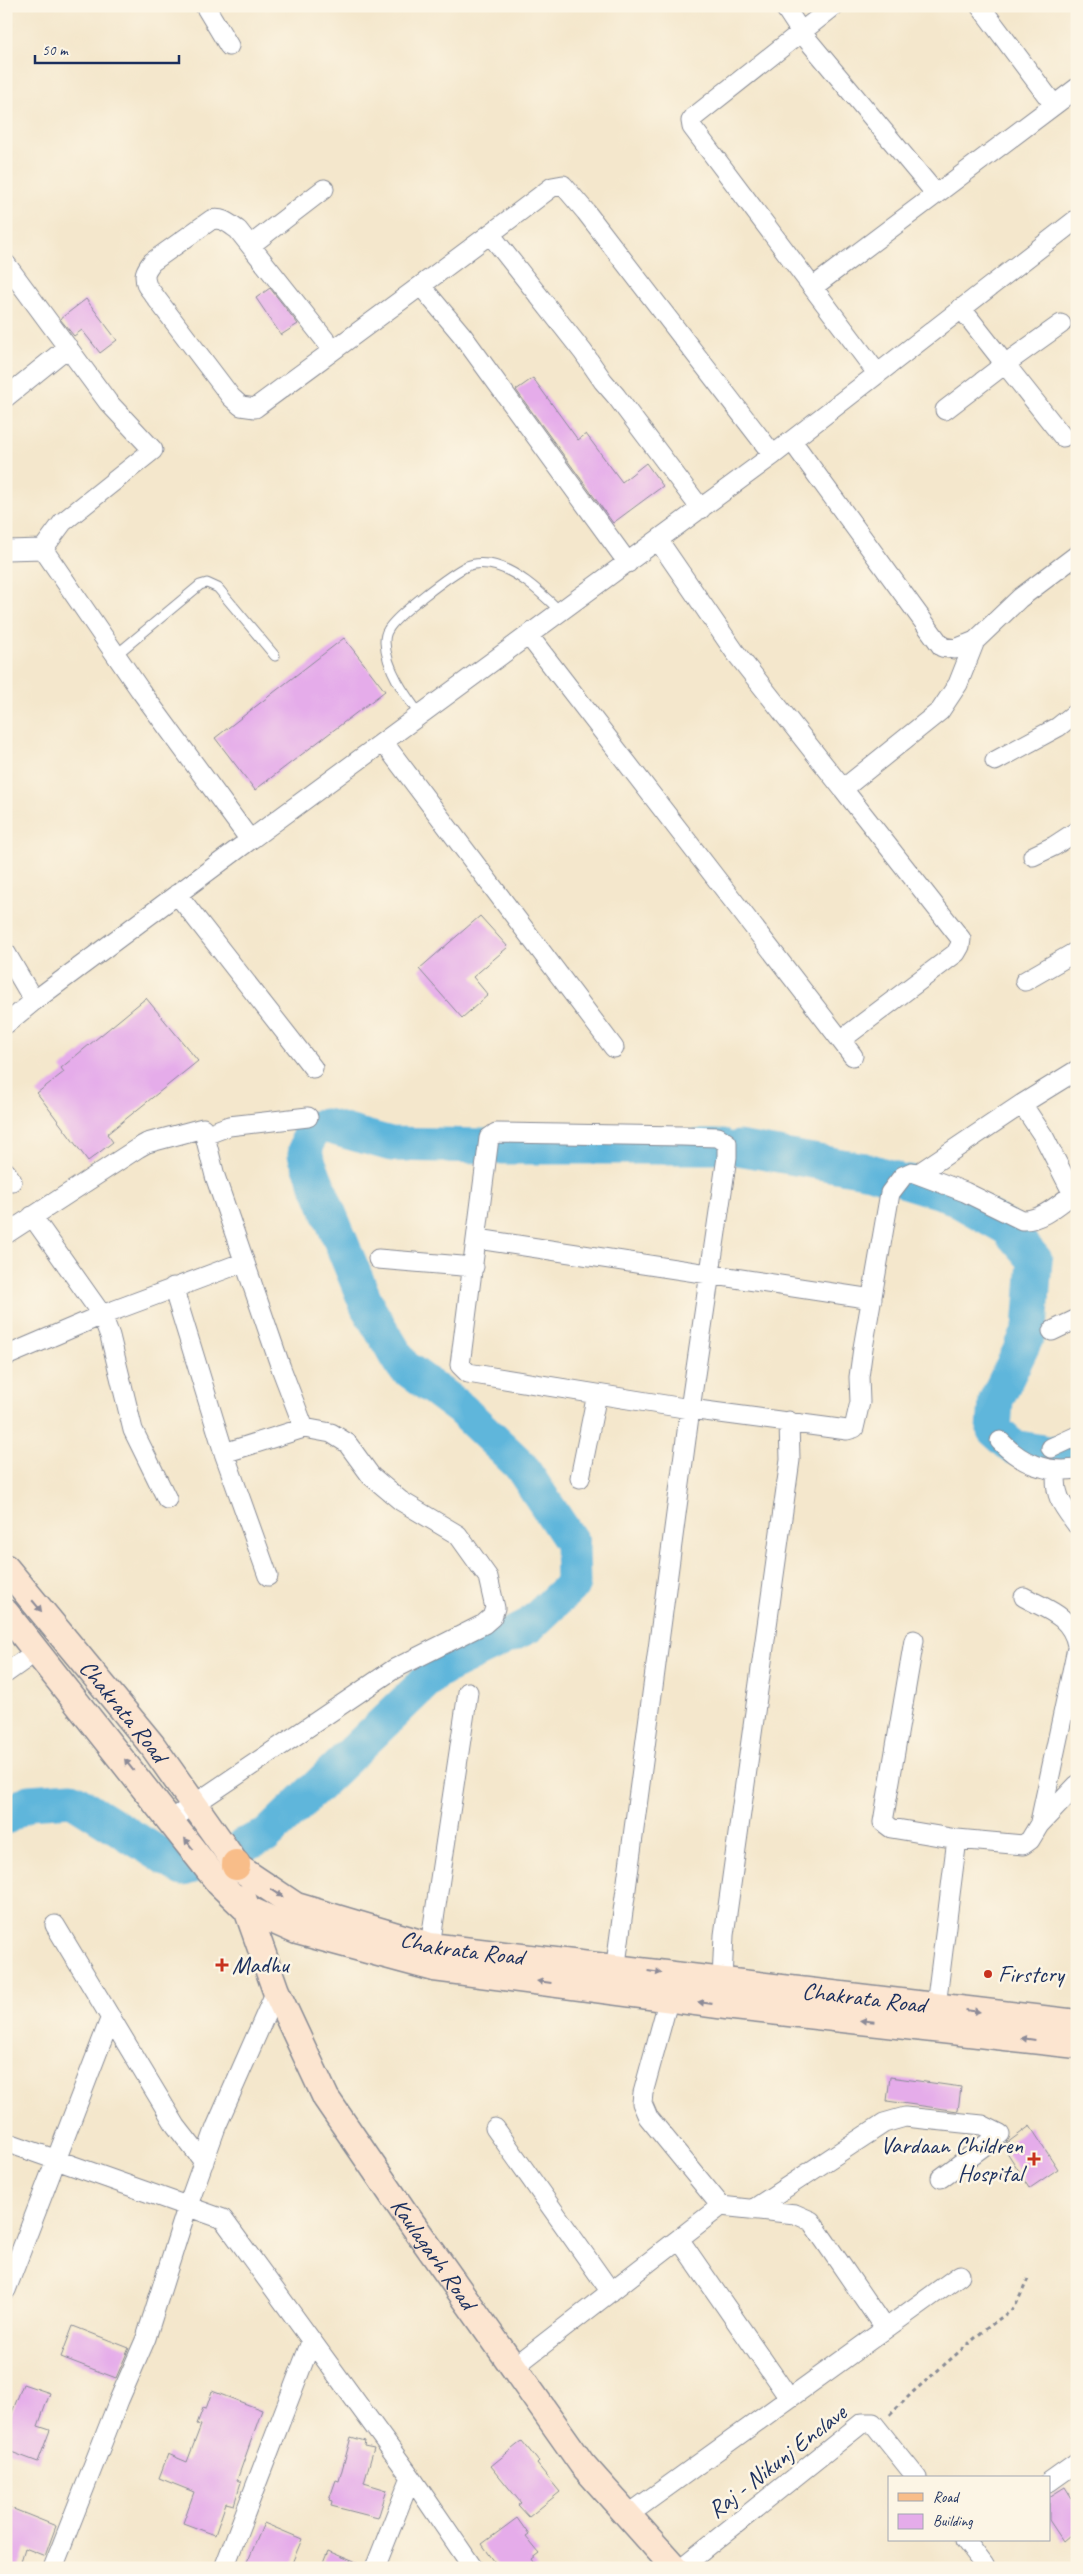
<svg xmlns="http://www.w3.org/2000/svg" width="1083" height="2574" font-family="Caveat,sans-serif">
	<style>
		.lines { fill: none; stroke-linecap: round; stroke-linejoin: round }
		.river { stroke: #5eb6db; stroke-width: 35 }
		.building { fill: #e5acea }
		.lane-casing { stroke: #888b95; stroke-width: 11 }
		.street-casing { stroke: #888b95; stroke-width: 21 }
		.secondary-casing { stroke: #888b95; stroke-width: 29 }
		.primary-casing { stroke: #888b95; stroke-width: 30 }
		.path { stroke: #888b95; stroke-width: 3; stroke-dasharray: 4 4; stroke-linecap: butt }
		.lane { stroke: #fff; stroke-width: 9 }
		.street { stroke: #fff; stroke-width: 19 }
		.secondary { stroke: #fce5d0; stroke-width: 26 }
		.primary { stroke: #f8bd89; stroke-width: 28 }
		.oneway { fill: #8c8a97 }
		.poi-dot { fill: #c8321e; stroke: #fcf5e5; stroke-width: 2 }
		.labels { text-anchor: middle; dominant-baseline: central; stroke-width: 5; stroke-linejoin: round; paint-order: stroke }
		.street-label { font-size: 24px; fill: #1b2f5e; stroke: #fcf5e5 }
		.poi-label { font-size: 24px; fill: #1b2f5e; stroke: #fcf5e5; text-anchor: start }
	</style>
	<rect width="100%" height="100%" fill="#fcf5e5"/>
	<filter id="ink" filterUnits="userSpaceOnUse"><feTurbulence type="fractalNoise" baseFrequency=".02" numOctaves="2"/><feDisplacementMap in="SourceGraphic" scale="10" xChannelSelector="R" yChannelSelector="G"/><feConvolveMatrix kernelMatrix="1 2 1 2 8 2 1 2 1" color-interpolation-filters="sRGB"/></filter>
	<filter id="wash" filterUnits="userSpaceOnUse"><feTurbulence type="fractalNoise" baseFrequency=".0096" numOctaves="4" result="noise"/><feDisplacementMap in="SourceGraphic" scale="20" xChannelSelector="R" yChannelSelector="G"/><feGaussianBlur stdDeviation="1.12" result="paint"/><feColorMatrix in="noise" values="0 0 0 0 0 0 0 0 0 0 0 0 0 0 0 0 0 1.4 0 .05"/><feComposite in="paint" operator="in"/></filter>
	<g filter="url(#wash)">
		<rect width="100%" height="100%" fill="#f4e7cc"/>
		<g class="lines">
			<!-- river -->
			<path class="river" d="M503,1147h219
				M738,1148l132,23 22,7
				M908,1182l39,12 60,34 28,32 -5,70 -34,70 -2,30 19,17 53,9 11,-1
				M6,1817l23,-15 43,-3 111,70 10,-3
				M243,1845l23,-9 171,-165 92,-45 44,-42 -1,-41 -52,-78 -59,-56 -58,-43 -35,-58 -63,-154 5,-25 16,-3 65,18 94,2"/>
		</g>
		<g id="blocks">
			<!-- building -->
			<path class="building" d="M270,288l28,36 -17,11 -25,-37z
				M86,299l31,41 -17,13 -18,-23 -8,6 -14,-17z
				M533,378l45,62 8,-6 36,48 24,-19 17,23 -50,37 -97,-133z
				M344,638l41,53 -130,99 -40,-52z
				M480,916l28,31 -35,30 15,18 -26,23 -43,-49z
				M146,998l52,63 -91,73 6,8 -25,19 -51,-68 27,-21 -3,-4z
				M890,2077l71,10 -3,24 -71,-10z
				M1030,2126l28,43 -28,19 -27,-42z
				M73,2326l56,22 -13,30 -55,-21z
				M23,2384l27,9 -12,33 12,4 -12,32 -32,-12v-36l5,1z
				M212,2391l50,19 -25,70 4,2 -7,23 -8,-2 -11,32 -32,-12 11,-31 -35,-14 9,-24 19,8 14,-37 -4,-1 6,-16 3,1z
				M351,2437l14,4 -1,5 10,2 -10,35 23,7 -9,28 -47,-12 1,-5 -3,-1 7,-20 3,1z
				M522,2441l17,21 -2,2 23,28 -31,25 -11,-12 3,-2 -30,-37z
				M1065,2487l12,19v23l-14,12 -14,-21v-23z
				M6,2506l50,20 -11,30 -20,-8 -6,20h-13z
				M517,2518l12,17 -3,2 13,16 -8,6 6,9h-38l-17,-24z
				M264,2523l38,16 -12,29h-45z
				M328,2551l36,15v2h-43z"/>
		</g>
	</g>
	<g filter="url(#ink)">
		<use href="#blocks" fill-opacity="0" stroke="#888b95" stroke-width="1"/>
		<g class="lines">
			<defs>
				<path id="lane" d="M116,655l84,-70 7,-2 11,5 57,68
					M421,716c-16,-21 -35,-47 -36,-74 0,-3 1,-9 3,-12 7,-14 63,-56 79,-64 7,-3 15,-3 22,-2 28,5 52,29 72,48"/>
				<path id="street" d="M205,6l24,40
					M784,6l17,26 135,162
					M834,6l-140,111 -3,4 1,6 185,246
					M980,6l74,99
					M490,234l93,118 20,29 13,15 85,113
					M251,245l73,-56
					M6,264l102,138 45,48 -90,72 -20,27
					M421,286l41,49 166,228
					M813,287l264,-199
					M1061,324l-56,40 58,73
					M333,350l-95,-120c-10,-7 -16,-13 -27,-10l-59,42c-7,9 -9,13 -5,24l84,111 10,9 14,2c99,-73 199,-146 297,-221l11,-2 23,27 187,243
					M6,397l62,-50
					M945,410l60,-46 -44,-56
					M792,441l150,206 13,2 20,-8 45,-43 57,-43
					M658,540l77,112 108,137
					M6,550l37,-1 97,141 110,150 -216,161
					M529,636l324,420
					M384,743l230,305
					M995,761l63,-34 19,-15
					M250,840l523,-385 304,-236
					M1033,856l21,-10 23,-15
					M177,894l136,174
					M6,953l28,48 -28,23
					M1025,981l52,-30
					M841,1040l115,-87 4,-7 1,-7 -118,-150 97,-78 18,-27 17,-43
					M205,1135l24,-9 79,-9
					M6,1172l6,9
					M919,1173l103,-69
					M32,1216l70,99 8,21 23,94 34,69
					M6,1234l132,-86 9,-5 56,-15 12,48 66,192 23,60 27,5 16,10 24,33 30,25 57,34 30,42 7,31 -3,9 -8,7 -90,45 -223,151
					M478,1239l394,60
					M378,1259l96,8
					M173,1287l51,166 80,-25
					M1052,1331l25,-12
					M6,1356l96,-41 142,-53
					M1000,1441c22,23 45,32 77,28
					M1051,1448l26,-12
					M224,1453l44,123
					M1057,1471c-4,24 6,35 20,54
					M580,1478l17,-84
					M1024,1597c24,13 47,19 53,48
					M914,1640l-31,182 8,6 66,11
					M6,1673l31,-22
					M1040,1822l37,-174
					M55,1925l121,201 28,36
					M430,1946l38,-254
					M614,1979l76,-570 37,-252v-14l-9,-6 -36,-1 -186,-3 -7,5 -29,227 8,8 222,36 157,21 7,-2 6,-26 -1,-25 4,-29 27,-155 13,-17 9,-4 53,20 57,28c19,1 37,-16 51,-26l-29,-57 -22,-33 55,-34
					M722,1980l2,-45 66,-475 -1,-39
					M669,1998l-26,95 -1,10 6,14 73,89 74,8 16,7 74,108
					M936,2006l21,-167 66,6 7,-5 9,-15 38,-40
					M495,2128l116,164
					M6,2142l217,77 188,258 62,91
					M752,2210l132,-87 21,-6 77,8 18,9 -59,44
					M679,2239l110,159
					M6,2290l105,-273
					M514,2367l207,-161
					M1049,2482l28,-20
					M628,2515l332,-240
					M965,2540l19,25
					M53,2568l66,-168 27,-62 41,-130 29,-81 60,-136
					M224,2568l87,-226
					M375,2568l36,-91
					M681,2568l181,-145h11l44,55"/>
				<g id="secondary">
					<path id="s1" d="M6,1568l146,177 84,119"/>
					<path d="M6,1613l213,270 26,25 52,23 137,37 300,39 343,38"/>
					<path id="s2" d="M236,1866l60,40 134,40 647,77"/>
					<path id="s3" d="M243,1898l33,93 50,107 78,114 178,252 93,104"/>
				</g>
				<path id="primary" d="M236,1864v2"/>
			</defs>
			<!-- lane casing -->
			<use href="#lane" class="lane-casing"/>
			<!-- street casing -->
			<use href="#street" class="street-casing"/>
			<!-- secondary casing -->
			<use href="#secondary" class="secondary-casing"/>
			<!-- primary casing -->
			<use href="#primary" class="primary-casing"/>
			<!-- path -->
			<path class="path" d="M890,2415l23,-23 69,-60 33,-25 14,-30"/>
			<!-- lane -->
			<use href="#lane" class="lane"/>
			<!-- street -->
			<use href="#street" class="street"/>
			<!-- secondary -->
			<use href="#secondary" class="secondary"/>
			<!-- primary -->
			<use href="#primary" class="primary"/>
		</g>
		<!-- one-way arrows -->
		<defs><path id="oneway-solid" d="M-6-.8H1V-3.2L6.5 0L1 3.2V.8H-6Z" transform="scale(1.25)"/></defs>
		<g class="oneway">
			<use href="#oneway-solid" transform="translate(37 1606) rotate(50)"/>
			<use href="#oneway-solid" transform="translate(129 1765) rotate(-128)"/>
			<use href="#oneway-solid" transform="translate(189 1844) rotate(-128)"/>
			<use href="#oneway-solid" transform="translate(277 1893) rotate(34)"/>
			<use href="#oneway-solid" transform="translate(655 1972) rotate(8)"/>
			<use href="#oneway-solid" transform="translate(544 1982) rotate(-173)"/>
			<use href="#oneway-solid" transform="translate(705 2003) rotate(-172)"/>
			<use href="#oneway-solid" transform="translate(973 2011) rotate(7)"/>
			<use href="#oneway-solid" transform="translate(867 2021) rotate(-174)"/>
			<use href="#oneway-solid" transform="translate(1028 2039) rotate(-173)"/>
		</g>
	</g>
	<!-- markers -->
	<g class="poi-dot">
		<path d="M219.5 1957.5h5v5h5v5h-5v5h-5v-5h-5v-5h5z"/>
		<circle cx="988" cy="1974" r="5"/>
		<path d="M1031.5 2151.5h5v5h5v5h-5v5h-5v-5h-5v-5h5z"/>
	</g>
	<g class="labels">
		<!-- street labels -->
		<g class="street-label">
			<text stroke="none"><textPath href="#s1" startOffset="185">Chakrata Road</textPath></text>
			<text stroke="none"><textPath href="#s2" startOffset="244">Chakrata Road</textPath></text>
			<text stroke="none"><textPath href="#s2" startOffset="649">Chakrata Road</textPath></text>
			<text stroke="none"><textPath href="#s3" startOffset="406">Kaulagarh Road</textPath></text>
			<text transform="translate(777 2461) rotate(-38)">Raj - Nikunj Enclave</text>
		</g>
		<!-- poi labels -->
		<g class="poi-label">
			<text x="232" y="1965">Madhu</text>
			<text x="998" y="1974">Firstcry</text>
			<text x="1023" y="2145" text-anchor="end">Vardaan Children<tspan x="1023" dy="28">Hospital</tspan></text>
		</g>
	</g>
	<!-- margin -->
	<rect width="1083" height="2574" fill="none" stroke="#fcf5e5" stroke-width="25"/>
	<!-- legend -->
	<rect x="888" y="2476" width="162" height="65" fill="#fcf5e5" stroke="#a2a6af"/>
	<rect x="898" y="2493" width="25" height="8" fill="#f8bd89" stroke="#a2a6af"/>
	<text x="933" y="2502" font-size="15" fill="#1b2f5e">Road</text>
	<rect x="898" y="2514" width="25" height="15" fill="#e5acea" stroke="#a2a6af"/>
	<text x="933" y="2526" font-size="15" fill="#1b2f5e">Building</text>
	<!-- scale -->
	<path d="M35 55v8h144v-8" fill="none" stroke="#1b2f5e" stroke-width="2.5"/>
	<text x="42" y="55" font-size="15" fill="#1b2f5e" stroke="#fcf5e5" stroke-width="4" paint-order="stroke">50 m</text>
</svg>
